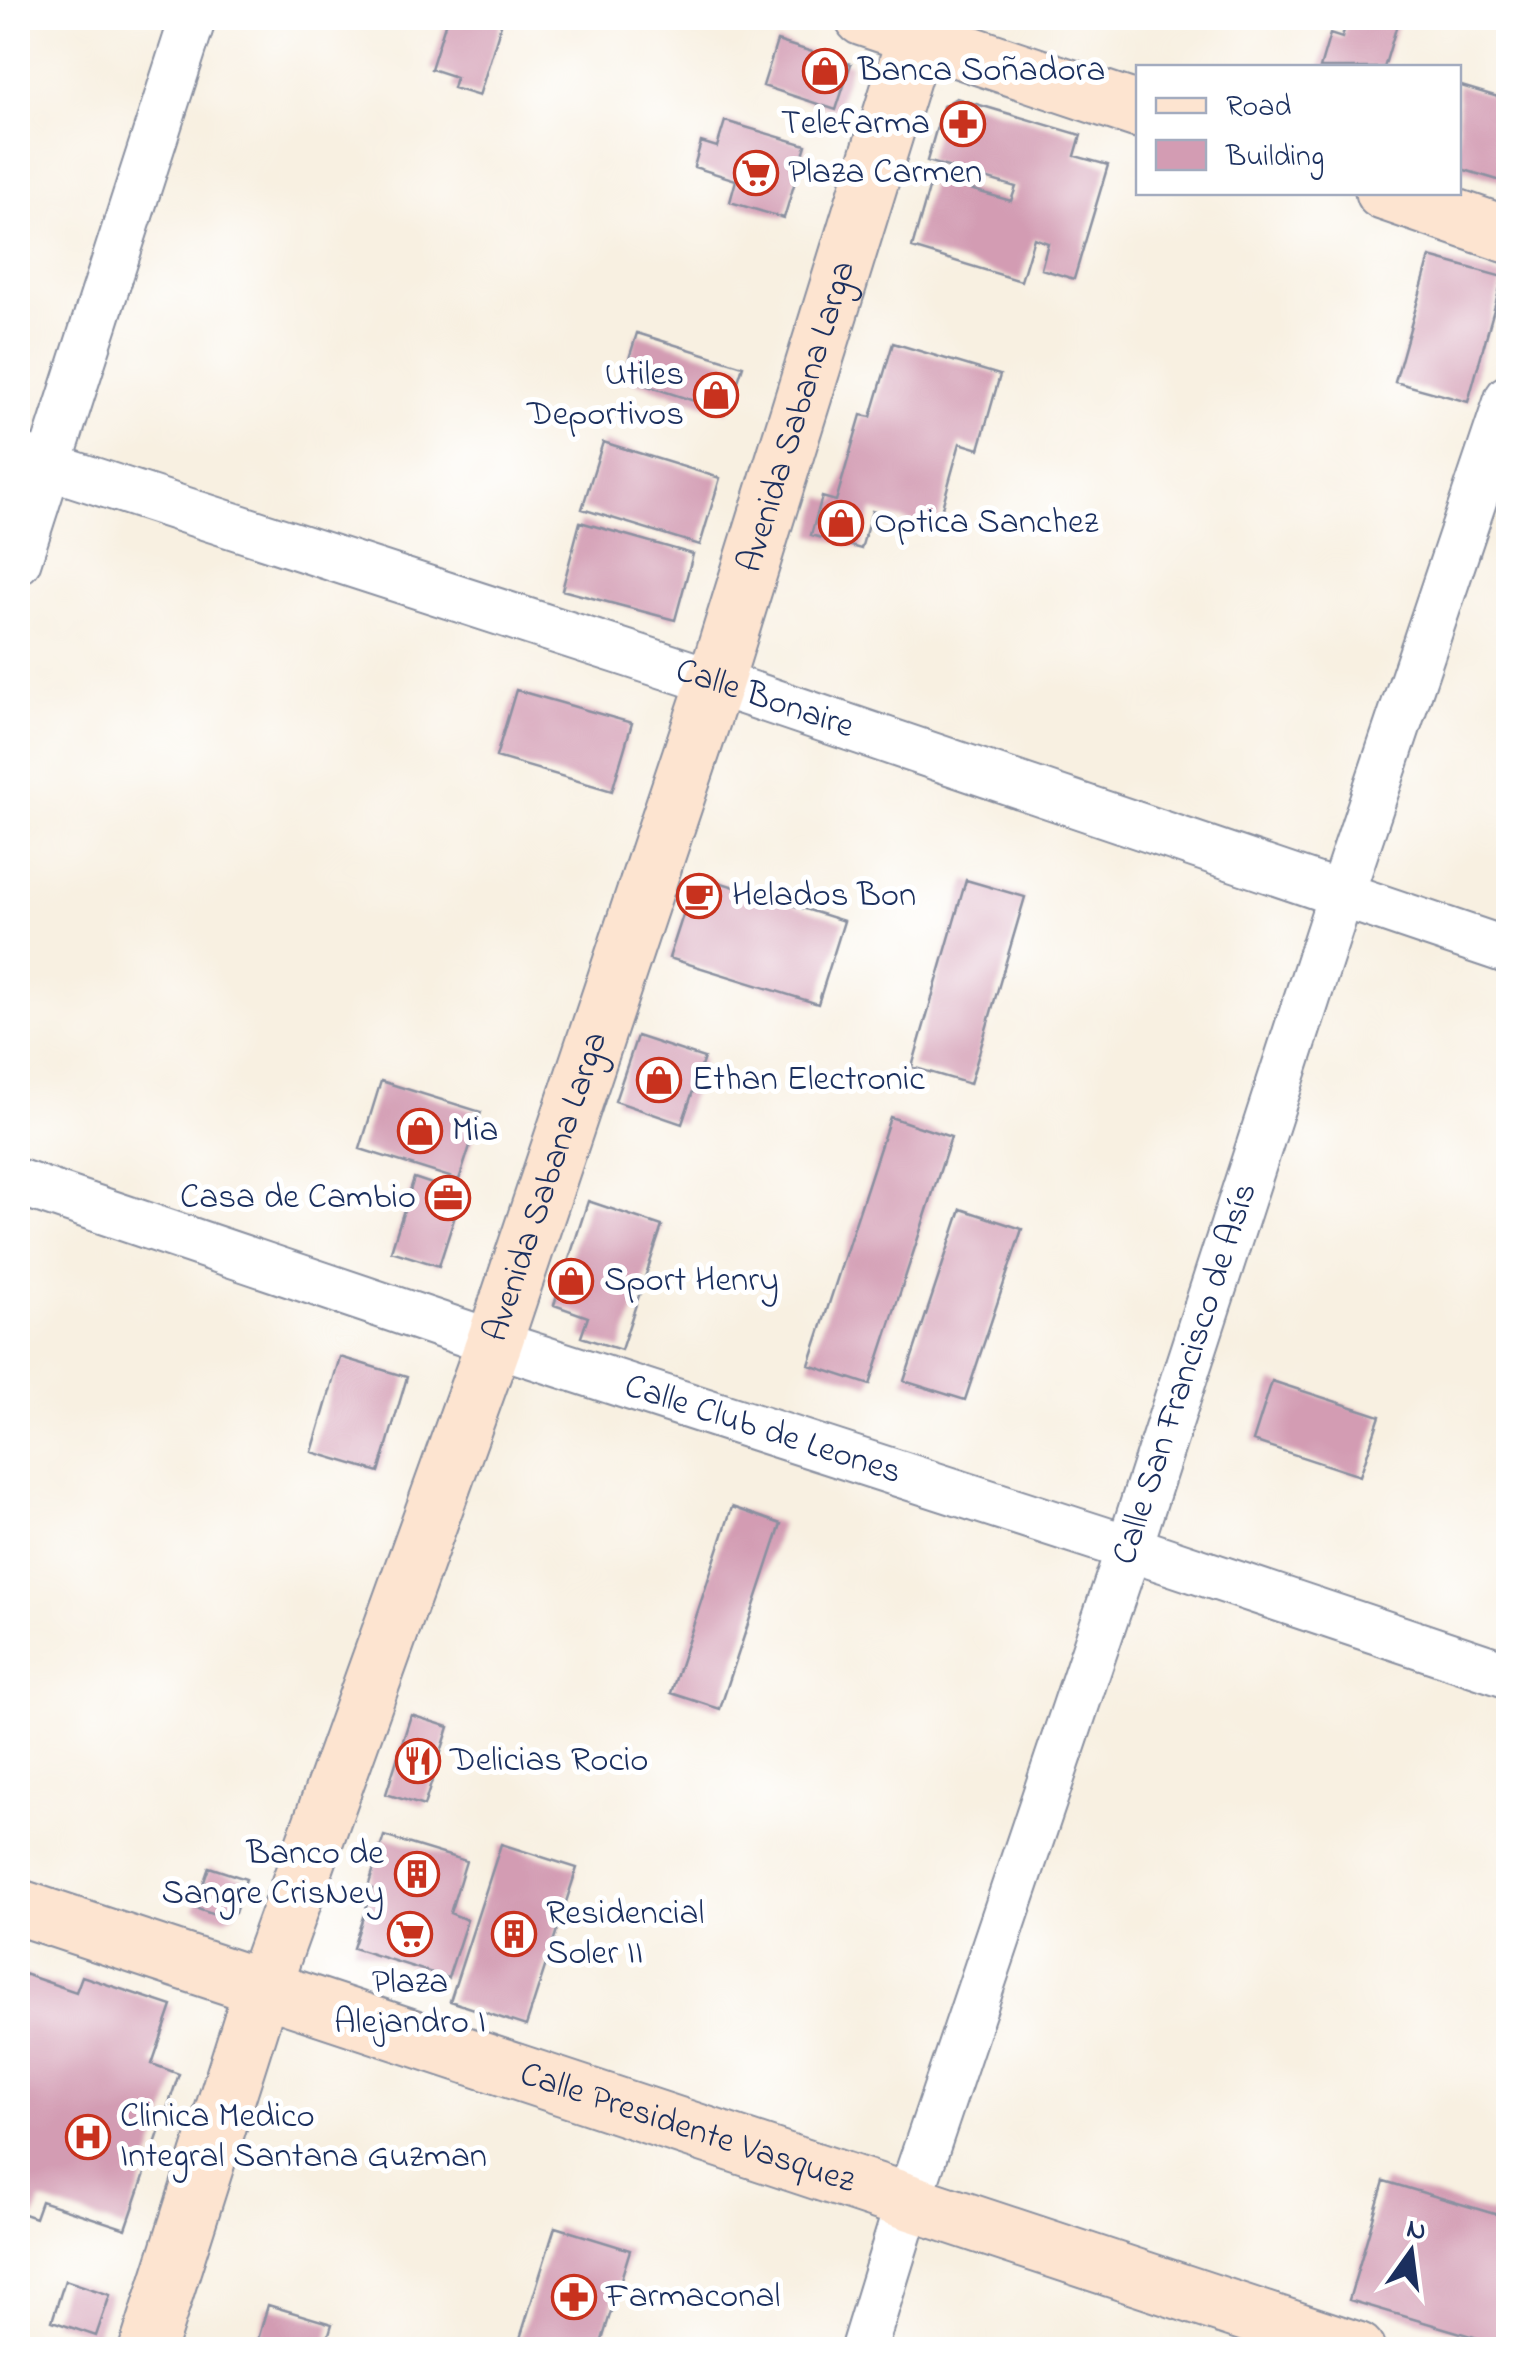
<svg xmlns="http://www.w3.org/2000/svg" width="1526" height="2367" font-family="'Indie Flower',sans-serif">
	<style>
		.building { fill: #d39cb3 }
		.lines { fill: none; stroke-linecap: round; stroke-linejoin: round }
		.street-casing { stroke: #8a90a0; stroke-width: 49 }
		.secondary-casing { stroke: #8a90a0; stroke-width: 59 }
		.street { stroke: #fff; stroke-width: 45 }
		.secondary { stroke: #fde4d0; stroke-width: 55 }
		.labels { text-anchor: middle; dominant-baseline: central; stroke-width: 10; stroke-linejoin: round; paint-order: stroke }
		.poi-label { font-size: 35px; fill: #1b2f5e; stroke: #fff; text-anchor: start }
		.street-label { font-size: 35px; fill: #1b2f5e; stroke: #fff }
	</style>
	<rect width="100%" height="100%" fill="#fff"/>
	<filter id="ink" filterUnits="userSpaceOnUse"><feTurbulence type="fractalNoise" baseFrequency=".01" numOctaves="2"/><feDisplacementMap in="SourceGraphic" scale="20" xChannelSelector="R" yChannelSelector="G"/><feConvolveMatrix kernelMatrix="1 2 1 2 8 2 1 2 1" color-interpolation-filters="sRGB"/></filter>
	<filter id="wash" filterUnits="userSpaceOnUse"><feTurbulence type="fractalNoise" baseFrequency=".0048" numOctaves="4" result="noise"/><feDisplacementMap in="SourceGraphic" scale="40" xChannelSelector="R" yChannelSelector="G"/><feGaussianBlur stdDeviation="2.25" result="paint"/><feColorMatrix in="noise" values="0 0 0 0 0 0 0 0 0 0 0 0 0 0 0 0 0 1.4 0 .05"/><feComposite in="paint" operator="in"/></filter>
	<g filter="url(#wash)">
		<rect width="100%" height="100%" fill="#f8f0e1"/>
		<g id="blocks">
			<!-- building -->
			<path class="building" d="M447,18h56l-24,78 -26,-8 3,-11 -25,-8z
				M1347,18h52l-15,50h-64l10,-34 12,4z
				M777,41l74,23 -15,46 -73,-24z
				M1458,85l50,15v83l-50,-15z
				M956,98l125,37 -6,21 33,9 -34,114 -33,-10 7,-26 -14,-5 -13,43 -109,-33 20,-70 79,23 5,-14 -89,-26 16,-55z
				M725,121l81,24 -22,73 -54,-16 6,-22 -42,-13 7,-25 16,5z
				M1430,257l73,20 -35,125 -73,-20z
				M637,333l106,33 -15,46 -105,-34z
				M893,343l107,32 -21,74 -19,-6 -24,86 -64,-18 -11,38 -50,-14 11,-38 14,4 25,-86 10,2z
				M603,442l117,36 -20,67 -118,-36z
				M580,522l113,32 -18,66 -113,-30z
				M516,690l116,33 -20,68 -116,-34z
				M696,875l148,46 -26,83 -149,-46z
				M966,880l59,17 -55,187 -58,-17z
				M637,1036l67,22 -22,66 -67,-23z
				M381,1081l100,31 -22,68 -99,-31z
				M890,1117l61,20 -81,248 -61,-20z
				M414,1178l48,16 -23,72 -48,-15z
				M588,1201l74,25 -41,124 -40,-13 7,-20 -34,-12z
				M961,1209l61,20 -57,171 -61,-19z
				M340,1357l67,20 -28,95 -67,-20z
				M1272,1381l108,35 -20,60 -107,-35z
				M732,1507l49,17 -61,185 -49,-16z
				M411,1715l38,12 -25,79 -38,-12z
				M384,1836l82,25 -16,52 17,7 -19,58 -95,-30 19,-59 -4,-2z
				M501,1844l76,24 -51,158 -76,-25z
				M209,1867l37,12 -11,34 -9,6 -31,-11z
				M18,1972l58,20 6,-16 90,30 -20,58 27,10 -53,155 -85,-28 -6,17 -17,-6z
				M1384,2181l124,37v129l-159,-47z
				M555,2227l75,23 -31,100h-66l-15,-5z
				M65,2280l45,15 -14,41 -44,-15z
				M268,2305l64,19 -8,26h-69z"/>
		</g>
	</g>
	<g filter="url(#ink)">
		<use href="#blocks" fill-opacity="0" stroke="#8a90a0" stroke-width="2.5"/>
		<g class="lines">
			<defs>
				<g id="street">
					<path id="s1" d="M18,456l697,226 793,269"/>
					<path d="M18,561l175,-543"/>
					<path id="s2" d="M18,1182l476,161 635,205 379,127"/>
					<path id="s3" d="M863,2350l46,-150 220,-652 212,-654 167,-496"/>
				</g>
				<g id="secondary">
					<path d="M863,18l275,92"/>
					<path d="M1383,192l125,43"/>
					<path id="s4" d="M18,1907l1339,443"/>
					<path id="s5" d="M147,2350l115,-362 232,-645 221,-661 206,-664"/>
				</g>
			</defs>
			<!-- street casing -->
			<use href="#street" class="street-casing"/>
			<!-- secondary casing -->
			<use href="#secondary" class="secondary-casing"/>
			<!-- street -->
			<use href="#street" class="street"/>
			<!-- secondary -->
			<use href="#secondary" class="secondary"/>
		</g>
	</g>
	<!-- icons -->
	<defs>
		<symbol id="shop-ring" viewBox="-11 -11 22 22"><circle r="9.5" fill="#fff" stroke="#c8321e" stroke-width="1.5"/><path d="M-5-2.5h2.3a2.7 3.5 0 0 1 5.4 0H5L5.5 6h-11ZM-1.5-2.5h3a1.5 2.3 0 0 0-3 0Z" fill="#c8321e"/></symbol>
		<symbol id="pharmacy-ring" viewBox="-11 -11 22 22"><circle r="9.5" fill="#fff" stroke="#c8321e" stroke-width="1.5"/><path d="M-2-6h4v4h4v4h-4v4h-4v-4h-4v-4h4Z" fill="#c8321e"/></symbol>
		<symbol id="supermarket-ring" viewBox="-11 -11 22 22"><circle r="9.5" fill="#fff" stroke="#c8321e" stroke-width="1.5"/><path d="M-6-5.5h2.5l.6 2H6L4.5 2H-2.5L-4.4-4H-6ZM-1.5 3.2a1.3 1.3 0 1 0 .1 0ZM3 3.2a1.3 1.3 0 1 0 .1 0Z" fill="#c8321e"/></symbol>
		<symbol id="cafe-ring" viewBox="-11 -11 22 22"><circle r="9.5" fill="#fff" stroke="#c8321e" stroke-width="1.5"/><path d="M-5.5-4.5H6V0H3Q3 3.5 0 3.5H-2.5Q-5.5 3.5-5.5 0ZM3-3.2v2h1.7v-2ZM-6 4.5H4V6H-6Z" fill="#c8321e"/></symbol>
		<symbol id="office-ring" viewBox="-11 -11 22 22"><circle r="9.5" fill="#fff" stroke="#c8321e" stroke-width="1.5"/><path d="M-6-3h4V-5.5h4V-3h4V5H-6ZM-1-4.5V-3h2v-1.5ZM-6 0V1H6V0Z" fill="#c8321e"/></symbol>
		<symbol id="restaurant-ring" viewBox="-11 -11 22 22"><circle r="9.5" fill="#fff" stroke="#c8321e" stroke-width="1.5"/><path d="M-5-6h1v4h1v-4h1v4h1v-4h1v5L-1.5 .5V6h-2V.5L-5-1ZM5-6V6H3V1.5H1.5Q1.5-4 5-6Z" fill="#c8321e"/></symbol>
		<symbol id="building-ring" viewBox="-11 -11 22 22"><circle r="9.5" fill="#fff" stroke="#c8321e" stroke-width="1.5"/><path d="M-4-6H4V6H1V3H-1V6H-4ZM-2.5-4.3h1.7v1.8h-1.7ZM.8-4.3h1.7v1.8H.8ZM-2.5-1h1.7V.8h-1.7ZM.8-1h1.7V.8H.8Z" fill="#c8321e"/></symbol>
		<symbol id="hospital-ring" viewBox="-11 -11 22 22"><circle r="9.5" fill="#fff" stroke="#c8321e" stroke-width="1.5"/><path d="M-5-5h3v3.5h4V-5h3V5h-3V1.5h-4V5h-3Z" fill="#c8321e"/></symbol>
	</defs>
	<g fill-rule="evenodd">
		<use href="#shop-ring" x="800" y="46" width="50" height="50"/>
		<use href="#pharmacy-ring" x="938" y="99" width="50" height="50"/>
		<use href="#supermarket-ring" x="731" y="148" width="50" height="50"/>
		<use href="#shop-ring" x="691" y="370" width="50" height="50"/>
		<use href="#shop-ring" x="816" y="498" width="50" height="50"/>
		<use href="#cafe-ring" x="674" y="871" width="50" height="50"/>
		<use href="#shop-ring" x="634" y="1055" width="50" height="50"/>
		<use href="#shop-ring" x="395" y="1106" width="50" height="50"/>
		<use href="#office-ring" x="423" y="1173" width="50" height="50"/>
		<use href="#shop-ring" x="546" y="1256" width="50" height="50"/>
		<use href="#restaurant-ring" x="393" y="1736" width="50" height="50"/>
		<use href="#building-ring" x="392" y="1849" width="50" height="50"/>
		<use href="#supermarket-ring" x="385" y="1909" width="50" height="50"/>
		<use href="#building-ring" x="489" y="1909" width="50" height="50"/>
		<use href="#hospital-ring" x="63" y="2112" width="50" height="50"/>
		<use href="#pharmacy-ring" x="549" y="2272" width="50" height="50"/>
	</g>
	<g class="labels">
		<!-- poi labels -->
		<g class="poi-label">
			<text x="858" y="71">Banca Soñadora</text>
			<text x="930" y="124" text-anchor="end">Telefarma</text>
			<text x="788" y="173">Plaza Carmen</text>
			<text x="684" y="375" text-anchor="end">Utiles<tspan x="684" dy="40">Deportivos</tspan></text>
			<text x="874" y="523">Optica Sanchez</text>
			<text x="732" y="896">Helados Bon</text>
			<text x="692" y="1080">Ethan Electronic</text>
			<text x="452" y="1131">Mia</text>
			<text x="416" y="1198" text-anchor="end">Casa de Cambio</text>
			<text x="604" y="1281">Sport Henry</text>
			<text x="450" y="1761">Delicias Rocio</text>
			<text x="384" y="1854" text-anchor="end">Banco de<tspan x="384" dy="40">Sangre CrisNey</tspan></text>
			<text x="546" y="1914">Residencial<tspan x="546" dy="40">Soler II</tspan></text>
			<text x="410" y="1983" text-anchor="middle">Plaza<tspan x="410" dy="40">Alejandro I</tspan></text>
			<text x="120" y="2117">Clinica Medico<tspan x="120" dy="40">Integral Santana Guzman</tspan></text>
			<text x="606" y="2297">Farmaconal</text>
		</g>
		<!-- street labels -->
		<g class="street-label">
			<text stroke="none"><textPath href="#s5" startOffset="2040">Avenida Sabana Larga</textPath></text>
			<text stroke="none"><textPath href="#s1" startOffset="785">Calle Bonaire</textPath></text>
			<text stroke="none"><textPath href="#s5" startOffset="1230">Avenida Sabana Larga</textPath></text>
			<text stroke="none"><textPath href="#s3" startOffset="1028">Calle San Francisco de Asís</textPath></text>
			<text stroke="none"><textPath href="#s2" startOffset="785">Calle Club de Leones</textPath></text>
			<text stroke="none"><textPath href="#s4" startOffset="705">Calle Presidente Vasquez</textPath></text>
		</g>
	</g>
	<!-- margin -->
	<rect width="1526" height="2367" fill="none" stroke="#fff" stroke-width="60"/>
	<!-- legend -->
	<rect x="1136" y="65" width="325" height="130" fill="#ffffff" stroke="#a4acbf" stroke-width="2.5"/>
	<rect x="1156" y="98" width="50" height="15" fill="#fde4d0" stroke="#a4acbf" stroke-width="2.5"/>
	<text x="1226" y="115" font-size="30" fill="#1b2f5e">Road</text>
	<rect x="1156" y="140" width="50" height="30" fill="#d39cb3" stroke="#a4acbf" stroke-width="2.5"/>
	<text x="1226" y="165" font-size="30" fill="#1b2f5e">Building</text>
	<!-- north arrow -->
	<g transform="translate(1411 2252) rotate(14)" stroke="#ffffff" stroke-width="8" paint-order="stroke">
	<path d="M0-8L18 38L0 25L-18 38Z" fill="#1b2f5e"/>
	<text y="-15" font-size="28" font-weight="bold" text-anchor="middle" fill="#1b2f5e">N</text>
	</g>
</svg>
